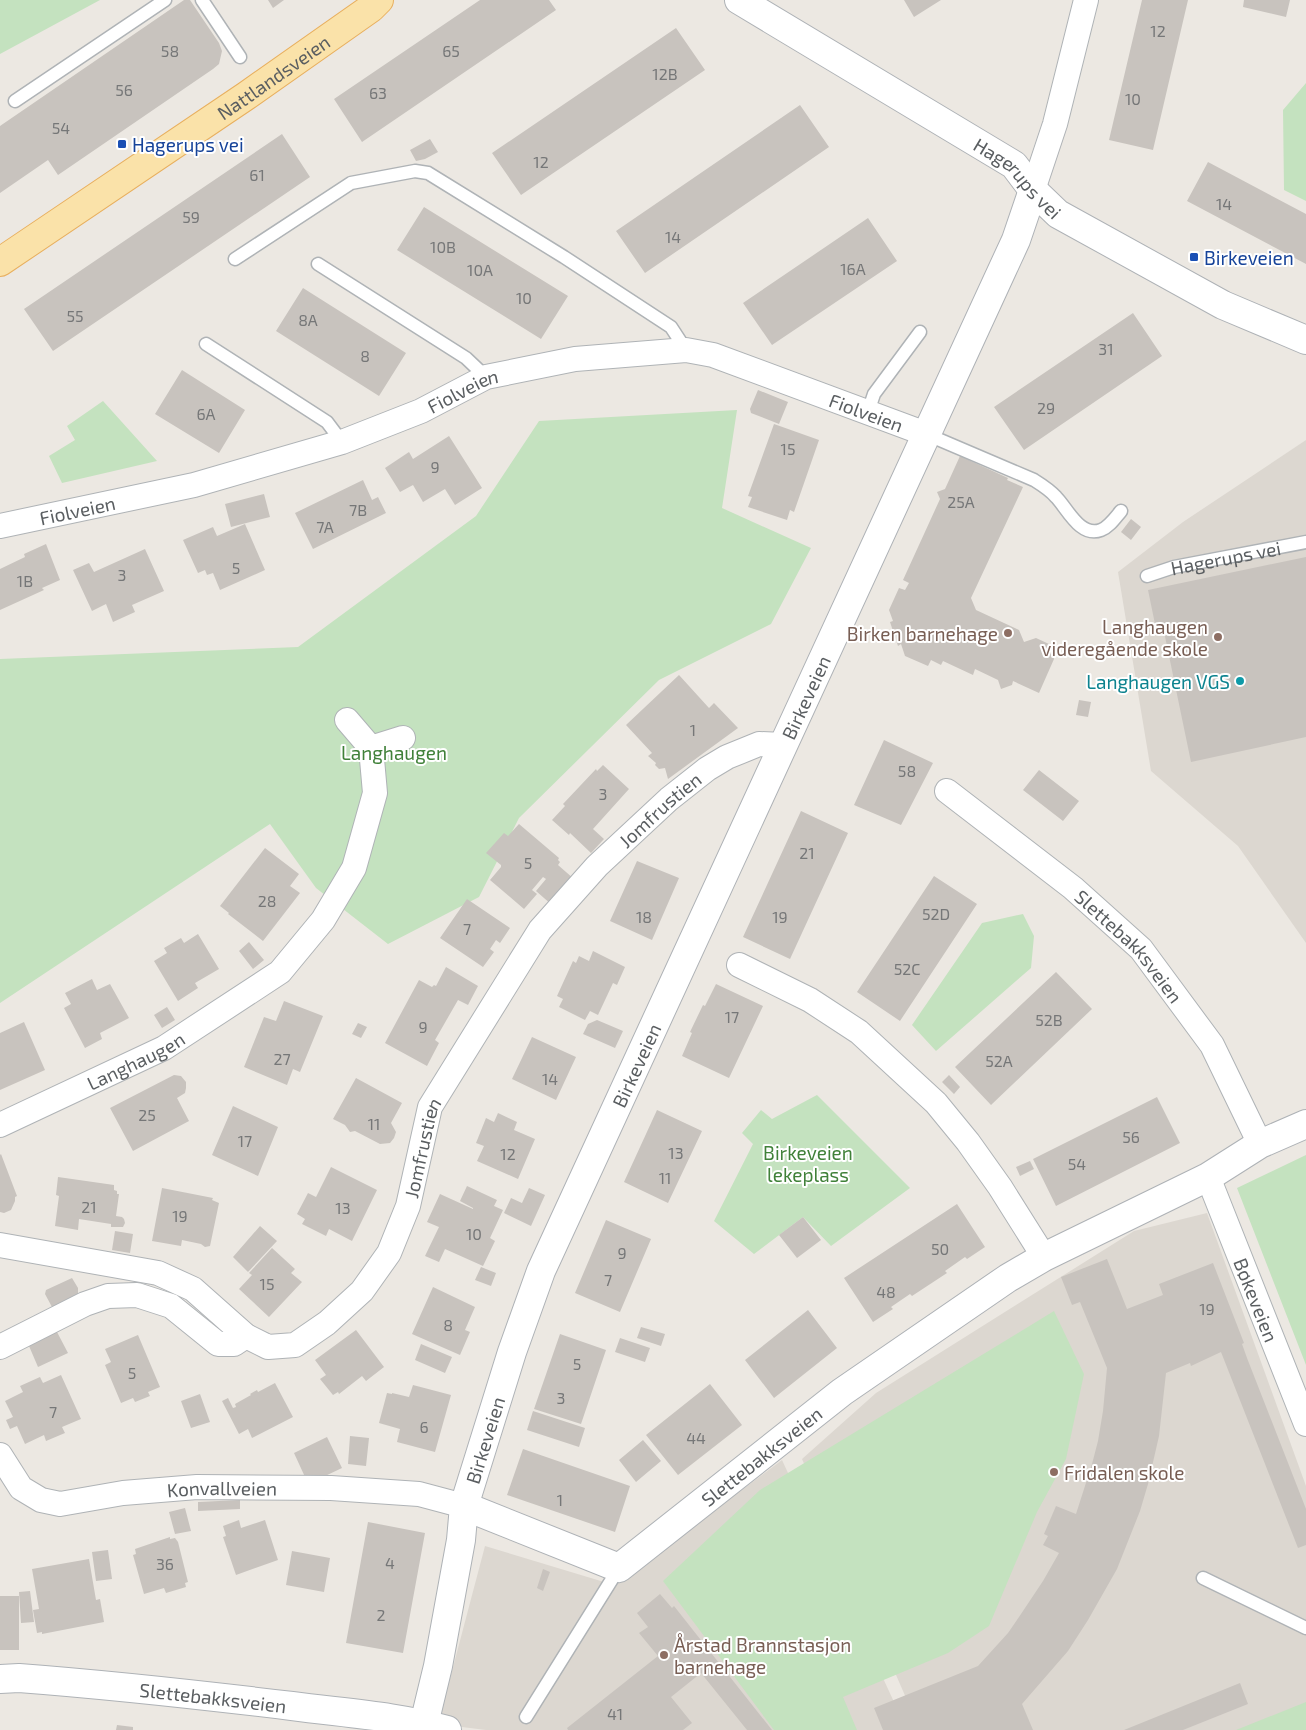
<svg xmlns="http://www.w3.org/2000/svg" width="1306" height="1730" font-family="'Exo 2',sans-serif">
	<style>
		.education { fill: #dcd7d0 }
		.green { fill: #c4e2bf }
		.building { fill: #c8c3be }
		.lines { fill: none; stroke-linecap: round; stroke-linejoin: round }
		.lane-casing { stroke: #afb3b6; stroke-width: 15 }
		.street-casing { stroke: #afb3b6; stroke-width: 26 }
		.secondary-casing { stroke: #aeb2b6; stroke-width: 30 }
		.primary-casing { stroke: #e8af5e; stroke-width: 30 }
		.lane { stroke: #fff; stroke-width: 12 }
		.street { stroke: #fff; stroke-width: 24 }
		.secondary { stroke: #fff; stroke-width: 28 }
		.primary { stroke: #fae2a9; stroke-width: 28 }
		.transit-dot { fill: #1a4fb4; stroke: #fff; stroke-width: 2 }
		.education-dot { fill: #8d6e63; stroke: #fff; stroke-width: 2 }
		.culture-dot { fill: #0f9aa8; stroke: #fff; stroke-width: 2 }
		.labels { text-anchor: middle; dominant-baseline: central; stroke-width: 4; stroke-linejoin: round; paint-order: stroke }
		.number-label { font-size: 16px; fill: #767778 }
		.street-label { font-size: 19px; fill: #5a5e61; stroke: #fff }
		.transit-label { font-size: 19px; fill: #164399; stroke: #fff; text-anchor: start }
		.education-label { font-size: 19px; fill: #785e54; stroke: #fff; text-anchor: end }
		.culture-label { font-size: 19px; fill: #0d838f; stroke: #fff; text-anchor: end }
		.park-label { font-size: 19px; fill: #408139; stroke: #fff }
	</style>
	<rect width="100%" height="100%" fill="#ece8e2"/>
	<!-- education -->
	<path class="education" d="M1306,440v503l-68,-97 -87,-75 -33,-199 65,-50z
		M1207,1213l99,273v244h-386l-118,-271 74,-66 258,-162z
		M782,1460l125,270h-421l-48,-6 47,-178 129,39z"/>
	<!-- green -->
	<path class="green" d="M0,0h100l-100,54z
		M1306,83v118l-22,-11 -1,-80z
		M103,401l54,60 -95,22 -13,-27 26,-16 -8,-14z
		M737,410l-15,98 89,40 -40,76 -112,56 -140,138 -40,79 -91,47 -72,-56 -46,-64 -270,179v-344l298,-12 178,-131 63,-95z
		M1023,914l11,22 -3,32 -95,83 -24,-26 70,-102z
		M817,1095l93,93 -79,58 -28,-29 -49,37 -40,-33 39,-77 -11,-11 19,-23 11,9z
		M1306,1155v210l-69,-177z
		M1054,1311l30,63 -18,85 -29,53 -48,114 -41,27 -105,44 14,33h-83l-111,-149 97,-91z
		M1306,1702v28h-70z"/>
	<!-- building -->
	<path class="building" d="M184,0h6l29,43 3,8 -3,13 -6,5 -155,106 -10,-15 -48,33v-67z
		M268,0h16l-11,8z
		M480,0h69l7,10 -194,132 -28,-43z
		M904,0h37l-27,17z
		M1142,0h46l-35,150 -44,-10z
		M1244,0h46l-4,17 -43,-10z
		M676,28l29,42 -184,125 -29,-42z
		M800,105l29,42 -184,126 -29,-42z
		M282,134l28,43 -257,174 -29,-42z
		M430,139l8,13 -13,7 -9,2 -6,-11z
		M1208,162l98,52v50l-119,-63z
		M424,207l144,89 -27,43 -144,-89z
		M868,218l29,43 -125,84 -29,-42z
		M303,288l103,65 -27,43 -103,-65z
		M1133,313l29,43 -138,94 -30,-43z
		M182,370l63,40 -26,43 -64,-39z
		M758,390l30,12 -9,22 -28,-11 -1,-4z
		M774,424l45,16 -25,72 -4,-2 -3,10 -39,-13 4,-10 -4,-1z
		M449,436l33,52 -27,17 -10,-16 -22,13 -10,-17 -13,7 -15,-24 24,-16 4,7z
		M960,456l48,22 -1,2 16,7 -52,111 5,12 43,20 5,12 12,-4 13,6 5,15 -15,34 -26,-12 -1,4 -11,4 -3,-9 -23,-11 -2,6 -30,-14 -2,4 -10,-5 -3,6 -23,-10 -4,-12 -3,2 -8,-24 3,-1 -4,-11 10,-22 6,2 4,-7 -6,-3 37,-81 -3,-7 8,-3z
		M363,480l9,20 6,-3 8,16 -73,36 -18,-36z
		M264,494l6,23 -39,10 -6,-23z
		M1131,519l10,8 -10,13 -10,-8z
		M245,524l20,46 -45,20 -7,-17 -6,2 -2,-5 -7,3 -15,-33 30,-13 4,9z
		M46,544l14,36 -18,8 2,2 -44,20v-41l25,-12 -1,-3z
		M145,549l19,42 -32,14 3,7 -22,10 -7,-18 -14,7 -19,-41 16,-7 5,9z
		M1306,557v180l-115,25 -29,-140 -7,2 -7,-34z
		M679,675l30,33 5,-5 24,25 -70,51 -3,-11 -6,1 -4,-4 1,-2 -8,-7 4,-3 -26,-28z
		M1079,700l12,2 -3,15 -12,-2z
		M884,740l49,23 -32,62 -47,-20z
		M603,765l26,24 -36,40 11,10 -13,14 -21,-20 -1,2 -17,-15 13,-14 -2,-2 33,-35 1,2z
		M1039,770l40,31 -16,20 -40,-31z
		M801,811l47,22 -58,126 -47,-22z
		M519,824l40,34 -1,2 2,2 -2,3 16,14 -22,26 -16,-14 10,-12 -3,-2 -11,13 5,4 -13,15 -34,-29 11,-13v-2l-15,-12 18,-20 4,3z
		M265,848l34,26 -9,12 10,7 -37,48 -35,-27 1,-1 -9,-7z
		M637,861l42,17 -27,62 -42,-19z
		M934,876l43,28 -77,117 -43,-29z
		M467,899l43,29 -10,15 -4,-3 -6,9 4,3 -11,15 -43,-29z
		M198,934l21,35 -24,14 3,5 -20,13 -24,-40 13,-8 -3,-5 17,-10 3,5z
		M249,942l15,18 -11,9 -14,-18z
		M593,951l32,16 -8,18 -4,-2 -15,32 -8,-4 -5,9 -26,-13 4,-8 -6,-3 16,-35 3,2 3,-7 10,5z
		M446,967l32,19 -10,19 -10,-5 -23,40 4,3 -12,23 -42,-23 34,-63 13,7 2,-2 2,1z
		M1056,972l36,37 -101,96 -36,-38z
		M92,979l5,11 13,-6 19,34 -29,15 2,6 -17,9 -21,-40 7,-4 -6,-11z
		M716,984l47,22 -34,72 -47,-22 10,-23 -2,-1 13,-27 2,1z
		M284,1001l39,15 -23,56 -7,-3 -6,16 -43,-18 20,-50 12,4z
		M167,1007l8,13 -13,8 -8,-13z
		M597,1020l26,11 -8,17 -32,-14 5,-10z
		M24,1022l21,48 -45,20v-57z
		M358,1023l9,4 -6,11 -9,-4z
		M532,1037l44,20 -20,43 -44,-21z
		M174,1075l7,1 5,6v6l-1,5 -8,5 12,23 -56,30 -23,-43z
		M949,1075l11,12 -6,7 -12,-12z
		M356,1078l46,25 -11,20 5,9 -2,6 -4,5 -10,1 -25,-13 -5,1 -5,-7 -12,-6z
		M1157,1097l23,46 -124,63 -23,-47z
		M233,1106l45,21 -20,49 -46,-21z
		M657,1110l45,21 -34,72 -44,-21z
		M498,1113l19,9 -3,8 21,9 -17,40 -41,-18 7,-15 -8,-3 10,-25 8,4z
		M1,1154l16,42 -2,1v4l-4,9 -7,3 -4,-1v-57z
		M1030,1161l4,8 -14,7 -4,-9z
		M331,1167l46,23 -25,51 -23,-12 -3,7 -24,-12 3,-5 -8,-5 11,-21 8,4z
		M58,1177l56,8v5l3,1v3h2l-3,22 6,1 2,2 1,4 -2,4h-12v-3l-32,-5 -1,11 -23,-4 4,-30 -3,-1z
		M467,1186l30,14 -3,6 9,4 -13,28 5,3 -12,25 -38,-17 -6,13 -14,-6 14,-29 -12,-5 13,-28 33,15v-1l-13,-7z
		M162,1188l51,10 -1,2 7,3 -9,43 -5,1 -4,-3 -19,-4 -1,6 -29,-5z
		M529,1188l16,7 -14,31 -27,-13 7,-15 11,5z
		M957,1204l28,43 -18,12 -2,-2 -20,14 2,2 -35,23 -2,-2 -19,13 2,2 -20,13 -29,-44z
		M803,1217l18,23 -24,18 -18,-23z
		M606,1220l45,19 -31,73 -45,-19z
		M260,1226l17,15 -29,31 -15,-15z
		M115,1231l18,3 -3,19 -18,-3z
		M272,1248l23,21 -4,4 11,9 -33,35 -30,-28 13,-14 -3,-2z
		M1107,1259l20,50 36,-14 -4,-11 54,-21 31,80 -2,1 5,14 59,151v36l-8,3 -77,-196 -30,14 -1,-3 -24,10 -7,63 -11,48 -8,27 -23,58 -29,51 -20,31 -46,53 11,26h-150l-9,-22 104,-42 30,-33 11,-16 24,-36 16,-28 -16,-8 5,-9 -4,-2 12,-28 20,8 16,-50 6,-23 5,-30 4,-43 -27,-66 -8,3 -11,-28z
		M481,1267l15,6 -5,13 -16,-6z
		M72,1278l6,10v6l-26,13 -7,-13 1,-4z
		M433,1287l42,20 -10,23 5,2 -10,23 -48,-21z
		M808,1310l29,38 -63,50 -29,-38z
		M641,1327l24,7 -4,12 -24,-8z
		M356,1330l28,37 -18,14 -4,-5 -23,18 -1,-2 -5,3 -13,-16 6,-4 -11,-15z
		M57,1332l11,21 -30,14 -9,-21z
		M560,1334l46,16 -25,74 -47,-15z
		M138,1335l22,52 -12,5 2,4 -15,6 -2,-4 -12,5 -16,-38 6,-3 -6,-13z
		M620,1338l30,10 -5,14 -30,-10z
		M421,1344l31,13 -7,16 -30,-13z
		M61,1375l20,44 -19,8 3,6 -19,8 -2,-6 -19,9 -8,-18 -7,3 -4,-9 7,-3 -8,-16 18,-9 -3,-6 20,-9 3,6z
		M275,1383l18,34 -41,21 -4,-9 -9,5 -17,-33 6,-3 5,10 3,-1 -1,-3 16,-9 -1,-1 7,-4 1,2z
		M710,1384l32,41 -64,50 -32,-40z
		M413,1385l38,10 -16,57 -38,-10 3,-13 -21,-6 8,-30 5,1v-1l17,4z
		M200,1394l10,28 -19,6 -10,-27z
		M533,1411l52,17 -6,19 -52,-17z
		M350,1436l19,2 -3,28 -18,-2z
		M327,1437l15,31 -19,9h-18l-11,-24z
		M643,1440l18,21 -25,21 -17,-22z
		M523,1449l107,37 -15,46 -108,-37z
		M240,1500v9l-42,2v-9z
		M185,1508l6,23 -16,3 -6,-22z
		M239,1520l2,8 24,-8 13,40 -42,15 -13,-38 3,-1 -3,-10z
		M368,1522l57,11 -22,120 -57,-10z
		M170,1537v2l5,-1 3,4 10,40 -3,1 1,4 -20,6 -2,-5 -20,6 -11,-39 3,-1 -1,-5z
		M108,1550l4,29 -16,2 -4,-29z
		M292,1551l38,7 -6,34 -38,-7z
		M89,1559l7,41 4,-1 4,23 -62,12v-2l-5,1 -4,-23 6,-1 -7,-40z
		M543,1569l7,3 -7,19 -6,-3z
		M30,1591l4,31 -13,1 -2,-31z
		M660,1594l12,14 2,-2 98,124h-25l-46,-57 -30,24 21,26 -9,7h-115l-1,-2 91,-72 -19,-23 9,-6 -11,-14z
		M0,1596h19v54h-19z
		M1240,1683l8,21 -65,26h-59z
		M117,1725l16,2v3h-17z"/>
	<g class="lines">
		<defs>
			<g id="lane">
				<path d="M202,0l38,57"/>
				<path d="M15,101l150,-101"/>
				<path d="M235,259l116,-76 64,-12 13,2 136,84 107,70 15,23"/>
				<path d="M318,264l148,94 20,19"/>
				<path d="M206,344l121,78 15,20"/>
				<path d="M868,412l6,-18 46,-62"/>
				<path d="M926,434l108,46c8,5 16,10 22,17 11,11 24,41 45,33 8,-3 14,-12 20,-19"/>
				<path id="s1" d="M1147,576l27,-9 132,-25"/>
				<path d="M1203,1578l103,50"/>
				<path d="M526,1717l93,-149"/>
			</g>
			<g id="street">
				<path d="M1033,190l22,-66 31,-124"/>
				<path id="s2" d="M0,526l194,-41 148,-43 79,-31 65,-34 89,-18 111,-9 27,5 213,79"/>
				<path d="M371,748l32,-10"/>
				<path id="s3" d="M947,791l126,97 68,61 71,96 48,99"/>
				<path d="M739,965l71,35 49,32 77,71 32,39 32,45 44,70"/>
				<path id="s4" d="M0,1125l164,-77 116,-76 43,-52 31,-52 21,-75 -4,-45 -24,-28"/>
				<path id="s5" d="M1208,1177l98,247"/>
				<path id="s6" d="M0,1245l158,28 35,16 53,47 22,11 27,-2 32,-22 35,-32 27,-38 19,-47 22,-99 110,-177 57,-64 72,-67 38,-30 20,-12 32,-13 25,1"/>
				<path d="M0,1347l85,-43 23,-8 29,-1 34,11 47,38h16l12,-8"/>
				<path id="s7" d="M0,1455l21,33 20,12 19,4 63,-11 74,-6 134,1 88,6 45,12"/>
			</g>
			<g id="secondary">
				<path id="s8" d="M739,0l275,165 19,25 25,24 165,91 83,35"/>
				<path id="s9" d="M464,1506l155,62 223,-176 166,-114 36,-21 164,-80 52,-33 46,-20"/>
				<path id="s10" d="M0,1679l19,-1c92,7 182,17 273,28 52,7 105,10 155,24"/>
				<path id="s11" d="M424,1724l14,-58 23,-126 3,-34 48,-154 29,-81 475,-1031 17,-50"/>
			</g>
			<g id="primary">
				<path id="s12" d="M0,262l246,-166 125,-88 8,-8"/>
			</g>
		</defs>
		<!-- lane casing -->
		<use href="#lane" class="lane-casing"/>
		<!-- street casing -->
		<use href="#street" class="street-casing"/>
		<!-- secondary casing -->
		<use href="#secondary" class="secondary-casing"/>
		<!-- primary casing -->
		<use href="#primary" class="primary-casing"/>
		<!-- lane -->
		<use href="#lane" class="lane"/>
		<!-- street -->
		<use href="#street" class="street"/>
		<!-- secondary -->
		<use href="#secondary" class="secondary"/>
		<!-- primary -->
		<use href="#primary" class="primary"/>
	</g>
	<!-- markers -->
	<g class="transit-dot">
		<rect x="117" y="139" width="10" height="10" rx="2.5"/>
		<rect x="1189" y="252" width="10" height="10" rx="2.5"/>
	</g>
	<g class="education-dot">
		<circle cx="1008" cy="633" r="5"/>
		<circle cx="1218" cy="637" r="5"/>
		<circle cx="1054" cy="1472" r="5"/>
		<circle cx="664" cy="1655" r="5"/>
	</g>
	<circle class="culture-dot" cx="1240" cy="681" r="5"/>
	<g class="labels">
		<!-- number labels -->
		<g class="number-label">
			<text x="1158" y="30">12</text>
			<text x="170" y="50">58</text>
			<text x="451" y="50">65</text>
			<text x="665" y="73">12B</text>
			<text x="124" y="89">56</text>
			<text x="378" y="92">63</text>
			<text x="1133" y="98">10</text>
			<text x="61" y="127">54</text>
			<text x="541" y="161">12</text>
			<text x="257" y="174">61</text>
			<text x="1224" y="203">14</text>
			<text x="191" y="216">59</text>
			<text x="673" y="236">14</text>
			<text x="443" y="246">10B</text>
			<text x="853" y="268">16A</text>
			<text x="480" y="269">10A</text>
			<text x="524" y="297">10</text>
			<text x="75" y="315">55</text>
			<text x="308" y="319">8A</text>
			<text x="1106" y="348">31</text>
			<text x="365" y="355">8</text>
			<text x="1046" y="407">29</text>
			<text x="206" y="413">6A</text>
			<text x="788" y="448">15</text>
			<text x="435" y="466">9</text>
			<text x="961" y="501">25A</text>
			<text x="358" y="509">7B</text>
			<text x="325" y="526">7A</text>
			<text x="236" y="567">5</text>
			<text x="122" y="574">3</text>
			<text x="25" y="580">1B</text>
			<text x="693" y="729">1</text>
			<text x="907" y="770">58</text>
			<text x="603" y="793">3</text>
			<text x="807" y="852">21</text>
			<text x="528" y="862">5</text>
			<text x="267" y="900">28</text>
			<text x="936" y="913">52D</text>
			<text x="644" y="916">18</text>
			<text x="780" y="916">19</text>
			<text x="467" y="928">7</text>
			<text x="907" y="968">52C</text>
			<text x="732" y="1016">17</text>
			<text x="1049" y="1019">52B</text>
			<text x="423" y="1026">9</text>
			<text x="282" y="1058">27</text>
			<text x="999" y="1060">52A</text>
			<text x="550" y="1078">14</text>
			<text x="147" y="1114">25</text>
			<text x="374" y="1123">11</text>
			<text x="1131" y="1136">56</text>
			<text x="245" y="1140">17</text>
			<text x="676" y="1152">13</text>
			<text x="508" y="1153">12</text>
			<text x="1077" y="1163">54</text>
			<text x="665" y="1177">11</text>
			<text x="89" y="1206">21</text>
			<text x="343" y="1207">13</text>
			<text x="180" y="1215">19</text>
			<text x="474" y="1233">10</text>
			<text x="940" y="1248">50</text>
			<text x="622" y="1252">9</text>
			<text x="608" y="1279">7</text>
			<text x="267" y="1283">15</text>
			<text x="886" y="1291">48</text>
			<text x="1207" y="1308">19</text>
			<text x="448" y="1324">8</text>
			<text x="577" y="1363">5</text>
			<text x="132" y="1372">5</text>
			<text x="561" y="1397">3</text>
			<text x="53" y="1411">7</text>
			<text x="424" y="1426">6</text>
			<text x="696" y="1437">44</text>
			<text x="560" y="1499">1</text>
			<text x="390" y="1562">4</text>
			<text x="165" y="1563">36</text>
			<text x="381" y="1614">2</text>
			<text x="615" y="1713">41</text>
		</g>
		<!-- street labels -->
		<g class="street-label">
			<text stroke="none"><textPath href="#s12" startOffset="330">Nattlandsveien</textPath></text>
			<text stroke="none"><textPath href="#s8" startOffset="332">Hagerups vei</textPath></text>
			<text stroke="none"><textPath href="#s2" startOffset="484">Fiolveien</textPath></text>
			<text stroke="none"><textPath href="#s2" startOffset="904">Fiolveien</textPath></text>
			<text stroke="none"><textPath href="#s2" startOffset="79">Fiolveien</textPath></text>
			<text stroke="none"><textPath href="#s1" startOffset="81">Hagerups vei</textPath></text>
			<text stroke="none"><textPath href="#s11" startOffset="1101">Birkeveien</textPath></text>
			<text stroke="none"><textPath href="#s6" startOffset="985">Jomfrustien</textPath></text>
			<text stroke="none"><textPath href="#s3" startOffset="240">Slettebakksveien</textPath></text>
			<text stroke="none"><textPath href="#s4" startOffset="150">Langhaugen</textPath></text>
			<text stroke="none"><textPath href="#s11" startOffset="696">Birkeveien</textPath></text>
			<text stroke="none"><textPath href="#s6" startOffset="565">Jomfrustien</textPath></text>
			<text stroke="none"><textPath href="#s5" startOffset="132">Bøkeveien</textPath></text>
			<text stroke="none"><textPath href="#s11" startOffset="291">Birkeveien</textPath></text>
			<text stroke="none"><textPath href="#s9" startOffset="348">Slettebakksveien</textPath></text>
			<text stroke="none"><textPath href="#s7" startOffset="245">Konvallveien</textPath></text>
			<text stroke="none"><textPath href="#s10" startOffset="214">Slettebakksveien</textPath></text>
		</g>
		<!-- transit labels -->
		<g class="transit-label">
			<text x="132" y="144">Hagerups vei</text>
			<text x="1204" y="257">Birkeveien</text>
		</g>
		<!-- education labels -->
		<g class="education-label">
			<text x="1208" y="626">Langhaugen<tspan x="1208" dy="22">videregående skole</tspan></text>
			<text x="998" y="633">Birken barnehage</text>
			<text x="1064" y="1472" text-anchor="start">Fridalen skole</text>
			<text x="674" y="1644" text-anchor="start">Årstad Brannstasjon<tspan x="674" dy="22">barnehage</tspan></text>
		</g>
		<!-- culture labels -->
		<g class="culture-label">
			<text x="1230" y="681">Langhaugen VGS</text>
		</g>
		<!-- park labels -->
		<g class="park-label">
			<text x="394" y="752">Langhaugen</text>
			<text x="808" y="1152">Birkeveien<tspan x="808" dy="22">lekeplass</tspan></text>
		</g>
	</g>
</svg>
